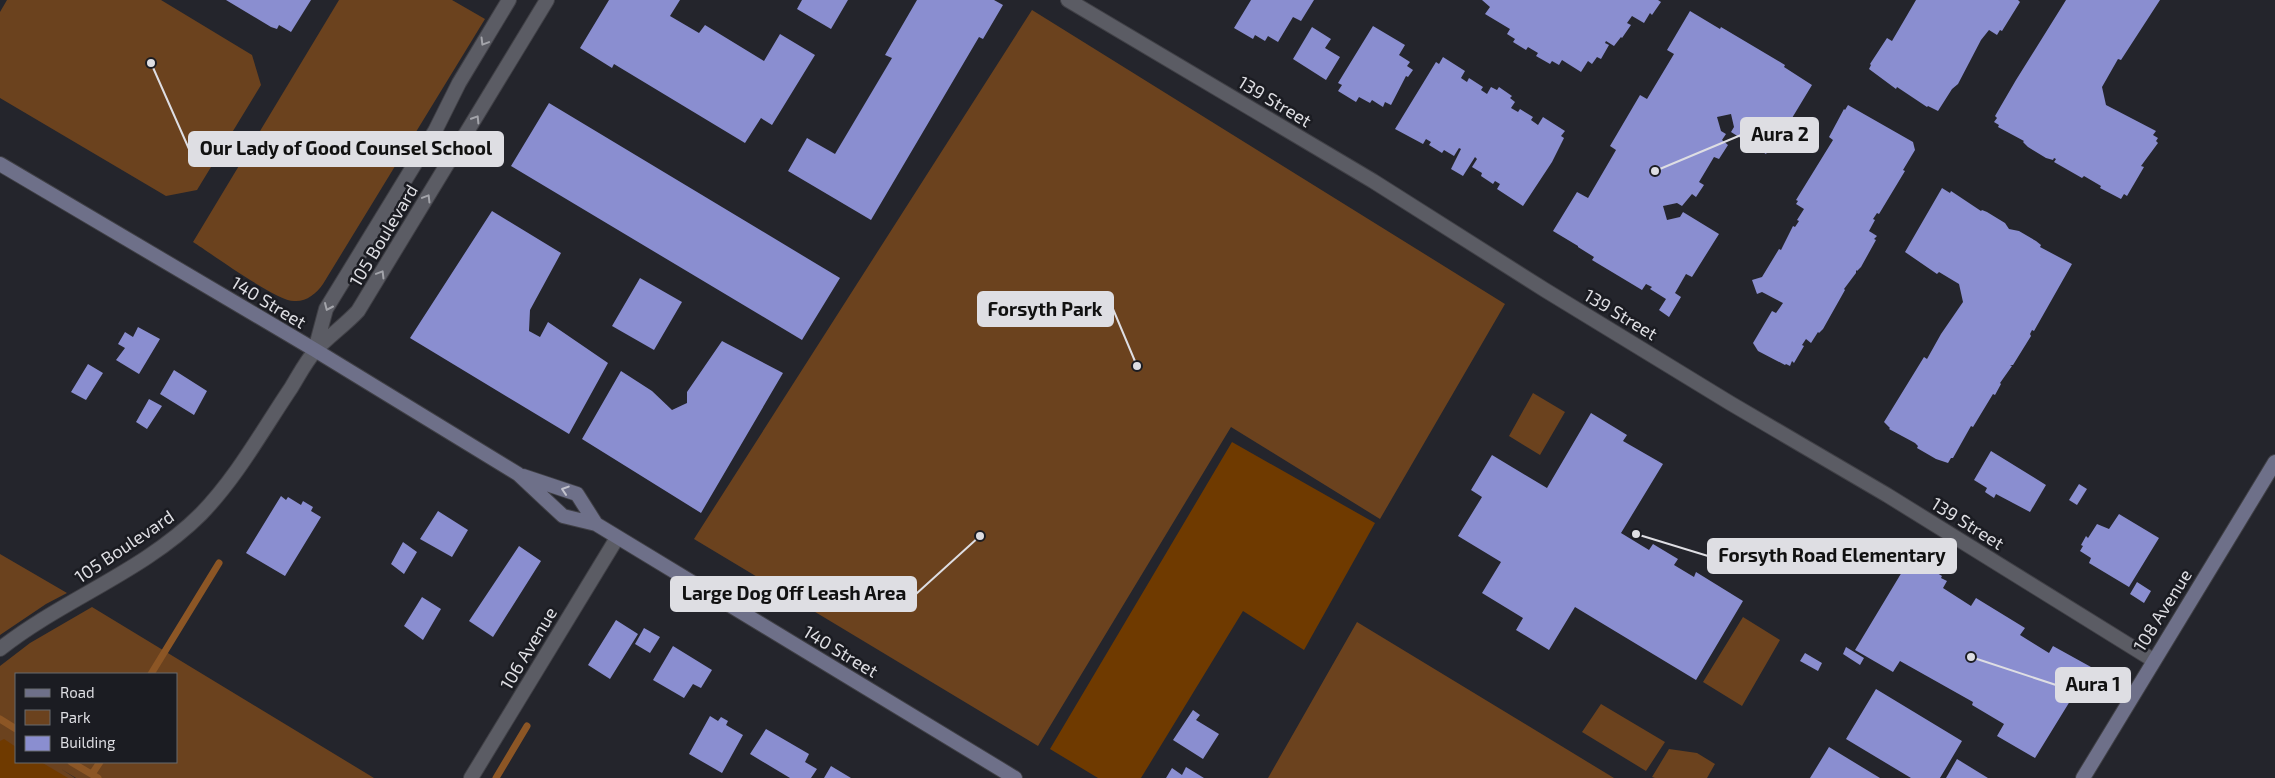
<svg xmlns="http://www.w3.org/2000/svg" width="2275" height="778" font-family="'Exo 2',sans-serif">
	<style>
		.green { fill: #6b421e; fill-rule: evenodd }
		.forest { fill: #6f3a00 }
		.lines { fill: none; stroke-linecap: round; stroke-linejoin: round }
		.stream { stroke: #8c5625; stroke-width: 7 }
		.building { fill: #8a8ed0 }
		.minor-casing { stroke: #404046; stroke-width: 16 }
		.tertiary-casing { stroke: #404046; stroke-width: 16 }
		.secondary-casing { stroke: #404046; stroke-width: 16 }
		.minor { stroke: #5b5c64; stroke-width: 14 }
		.tertiary { stroke: #5b5c64; stroke-width: 14 }
		.secondary { stroke: #6e7089; stroke-width: 14 }
		.oneway { stroke: #a3a4aa }
		.oneway2 { stroke: #c2c2cc }
		.labels { text-anchor: middle; dominant-baseline: central; stroke-width: 5; stroke-linejoin: round; paint-order: stroke }
		.street-label { font-size: 18px; fill: #dedee3; stroke: #1b1c22 }
		.leader { fill: none; stroke: #dedee3; stroke-width: 2 }
		.callout-dot { fill: #dedee3; stroke: #1b1c22; stroke-width: 2 }
		.callout { fill: #dedee3; stroke: #dedee3; stroke-width: 2 }
		.callout-label { font-size: 19px; text-anchor: middle; font-weight: bold; fill: #111 }
	</style>
	<rect width="100%" height="100%" fill="#24252c"/>
	<!-- green -->
	<path class="green" d="M7,0h154l91,55 9,30 -64,105 -31,6 -166,-98v-86z
		M339,0h113l33,19 -162,265c-7,10 -17,18 -29,17 -18,0 -82,-47 -101,-59z
		M1032,10l473,294 -125,215 -149,-92 -193,319 -344,-207z
		M1533,393l32,19 -25,43 -31,-19z
		M0,554l67,39 -21,11 -46,31z
		M92,607l282,171h-298l-15,-9 14,9h-75v-112l30,-23zM16,674h160v88h-160z
		M1743,617l37,23 -38,66 -39,-24z
		M1357,622l257,156h-346z
		M1601,704l64,38 -19,29 -64,-39z
		M1669,749l28,4 18,11 -8,14h-52l-3,-1z"/>
	<!-- forest -->
	<path class="forest" d="M1232,442l143,81 -71,127 -61,-39 -102,167h-43l-48,-29z
		M4,739l12,8v15h25l27,16h-68v-37z"/>
	<g class="lines">
		<!-- stream -->
		<path class="stream" d="M151,674l68,-111
			M0,719l16,10
			M71,762l27,16
			M92,774l8,-12
			M496,778l31,-52"/>
	</g>
	<!-- building -->
	<path class="building" d="M226,0h85l-20,32 -12,-7 -2,4 -6,-2z
		M609,0h71l-10,16 29,17 6,-8 59,36 16,-27 35,21 -43,70 -11,-7 -16,25 -131,-79 -2,4 -32,-20z
		M802,0h46l-17,29 -34,-20z
		M917,0h77l9,5 -20,34 -4,-2 -108,183 -83,-49 19,-33 28,16 57,-96 -7,-3z
		M1251,0h63l-13,21 -8,-4 -15,25 -10,-6 -3,5 -10,-6 -2,4 -19,-11z
		M1482,0h176l3,2 -9,13 -2,-2 -6,10 -12,-7 -5,7 4,2 -9,13 -1,-1 -7,9 -8,-5 -1,2 4,2 -8,14 -4,-2 -5,7 -4,-3 -7,11 -19,-12 -3,5 -7,-4 -2,3 -14,-8 2,-3 -10,-6 -2,3 -13,-8 2,-3 -8,-5 3,-5 -25,-15 5,-7z
		M1916,0h102l2,2 -18,29 -2,-1 -3,5 -8,-5 -8,10 -23,44 -6,5 -14,22 -10,-5 -1,1 -30,-20 -1,2 -27,-20 2,-4 -1,-1 17,-26 5,3z
		M2066,0h94l-39,60 -3,-1 -16,28 4,18 50,26 -3,4 5,3 -2,3 2,2 -17,23 3,1 -17,29 -3,-2 -3,5 -21,-11 1,-2 -17,-10 -2,2 -28,-16 2,-3 -2,-1 -1,2 -7,-2 -18,-11 -5,-5 1,-1 -26,-14 1,-2 -5,-3 3,-4 -2,-2 21,-36z
		M1690,11l30,18 1,-2 64,38 -1,2 28,18 -23,38 -3,-1 -20,32 -35,-22 3,-5 -3,-13 -14,3 4,14 5,3 -4,6 6,5 -9,14 -5,-2 -15,25 5,3 -8,12 -4,-3 -10,12 -5,-3 -14,3 4,14 13,-3 3,-5 36,22 -27,43 -6,-3 -11,19 6,4 -12,20 -10,-7 7,-11 -16,-10 2,-2 -6,-3 -4,6 -50,-30 2,-3 -16,-10v-1l-25,-15 24,-39 11,6 28,-48 -6,-4 30,-51 7,4 27,-45 -7,-4z
		M1373,26l32,19 -6,10 11,7 -3,4 6,4 -5,7 -2,-1 -15,29 -6,-3 -2,5 -11,-7 -2,3 -11,-6 -3,5 -18,-11 4,-6 -4,-2z
		M1312,27l19,12 -6,9 15,9 -14,23 -33,-21z
		M1443,57l22,14 -4,7 6,4 2,-4 14,9 -2,3 6,4 4,-7 6,3 2,-3 13,9 -2,2 5,4 -4,6 7,4 2,-3 13,8 -2,3 7,5 5,-8 22,14 -4,5 3,2 -12,24 -29,44 -26,-17 3,-5 -5,-3 -2,3 -12,-8 1,-3 -10,-6 5,-8 -2,-2 -12,19 -12,-7 10,-20 -2,-1 -5,8 -10,-6 -2,3 -13,-8 2,-3 -5,-3 -3,5 -28,-15 41,-67 3,2z
		M549,103l291,175 -38,62 -291,-174z
		M1848,105l65,37 2,8 -12,20 2,1 -26,43 -2,-1 -4,6 2,1 -6,11 8,5 -3,3 2,1 -15,27 -4,4 -1,-1v3l-12,16 1,1 -22,39 -4,4 -1,-1 -7,11 -5,-4 -4,6 2,1 -10,17 -2,-2 -2,5 -4,-2 -1,1 -27,-14 -5,-8 19,-32 4,2 7,-10 -21,-11 -5,2 -5,-14 10,-3 17,-28 2,1 12,-24 2,1 4,-6 -2,-1 7,-11 -8,-5 2,-3 -2,-1 37,-60 -4,-3 15,-28 1,1z
		M1942,188l8,5 1,-2 30,20 1,-1 5,2 18,11 4,6 10,2 17,10 5,4 -1,2 32,17 -38,67 -2,-1 -2,4 1,2 -18,29h-3l2,1 -12,17 1,1 -6,11 -2,-1 -20,33 -2,-1 -18,32h-2l-3,5 -12,-4 -19,-11 1,-2 -3,-3 -26,-14 1,-1 -6,-6 40,-65 3,2 14,-25 22,-32 -4,-18 -20,-12 -2,2 -32,-22z
		M492,211l69,42 -31,57 -1,21 11,6 8,-15 60,41 -39,71 -159,-96z
		M640,278l42,24 -28,48 -42,-24z
		M138,327l22,12 -21,35 -23,-14 9,-12 -7,-4 7,-12 8,5z
		M722,341l61,32 -82,140 -119,-74 39,-68 31,20 20,19 15,-7v-11z
		M88,364l15,9 -17,27 -15,-8z
		M174,370l33,21 -13,24 -34,-21z
		M149,399l13,7 -15,23 -11,-7z
		M1591,413l36,22 -4,6 40,23 -42,69 28,17 4,-6 25,15 -4,6 20,12 2,-5 47,29 -47,79 -121,-73 -26,43 -33,-20 7,-12 -41,-25 19,-31 -43,-26 24,-39 -11,-7 21,-35 55,33z
		M1991,451l55,34 -16,27 -34,-18 -2,4 -9,-6 2,-4 -13,-8z
		M2079,484l8,5 -10,16 -8,-5z
		M281,496l5,4 2,-3 13,8 2,-4 10,6 -2,4 10,6 -36,59 -39,-23z
		M438,511l30,19 -16,27 -32,-18z
		M2119,514l40,24 -30,49 -40,-24 2,-5 -11,-7 3,-5 -2,-1 5,-9 2,2 9,-14 12,5z
		M403,542l14,10 -13,22 -13,-10z
		M519,546l22,15 -48,76 -24,-16z
		M1911,557l31,19 -1,2 6,3 -4,7 28,18 5,-8 49,30 -5,7 29,18 4,-7 38,21 -56,91 -38,-22 7,-12 -32,-19 1,-3 -73,-41 -7,11 -38,-22z
		M2137,582l14,9 -7,12 -14,-9z
		M422,597l19,12 -18,31 -19,-14z
		M616,620l22,14 -28,45 -22,-14z
		M644,628l16,9 -10,16 -15,-9z
		M673,646l39,24 -11,18 -8,-4 -9,14 -31,-18z
		M1846,647l18,11 -4,7 -17,-11z
		M1805,653l17,10 -4,8 -18,-10z
		M1876,689l86,52 -22,37h-29l-65,-39z
		M1193,710l7,5 -4,5 23,14 -16,25 -30,-19z
		M710,716l8,5 3,-4 7,4 -2,4 17,10 -21,38 -33,-19z
		M766,729l43,25 -4,8 12,7 -6,9h-21l-40,-24z
		M1829,747l51,31h-70z
		M1957,759l31,19h-42z
		M831,766l20,12h-27z
		M1186,767l18,11h-38l6,-10 10,7z"/>
	<g class="lines">
		<defs>
			<path id="minor" d="M1068,0l305,181 172,109 185,113 157,92 266,165
				M471,778l146,-240"/>
			<path id="tertiary" d="M315,350l11,-41 109,-178 24,-48 50,-83
				M0,649c63,-50 143,-77 201,-135 36,-37 61,-83 90,-126 8,-13 15,-27 25,-38 13,-14 29,-25 42,-39l189,-311"/>
			<path id="secondary" d="M0,164l315,186 203,124 45,42 33,8 419,254
				M523,476l54,18 19,30
				M2083,778l192,-316"/>
		</defs>
		<!-- minor casing -->
		<use href="#minor" class="minor-casing"/>
		<!-- tertiary casing -->
		<use href="#tertiary" class="tertiary-casing"/>
		<!-- secondary casing -->
		<use href="#secondary" class="secondary-casing"/>
		<!-- minor -->
		<use href="#minor" class="minor"/>
		<!-- tertiary -->
		<use href="#tertiary" class="tertiary"/>
		<!-- secondary -->
		<use href="#secondary" class="secondary"/>
	</g>
	<!-- one-way arrows -->
	<defs><path id="oneway-chevron" d="M-2-3.5L2.5 0L-2 3.5" fill="none" stroke-width="1.6" stroke-linecap="round" stroke-linejoin="round" transform="scale(1.25)"/></defs>
	<g class="oneway">
		<use href="#oneway-chevron" transform="translate(484 42) rotate(121)"/>
		<use href="#oneway-chevron" transform="translate(476 119) rotate(-58)"/>
		<use href="#oneway-chevron" transform="translate(427 198) rotate(-59)"/>
		<use href="#oneway-chevron" transform="translate(381 274) rotate(-59)"/>
		<use href="#oneway-chevron" transform="translate(328 307) rotate(114)"/>
	</g>
	<use class="oneway2" href="#oneway-chevron" transform="translate(565 490) rotate(-162)"/>
	<g class="labels">
		<!-- street labels -->
		<g class="street-label">
			<text transform="translate(1275 101) rotate(31)">139 Street</text>
			<text transform="translate(383 235) rotate(-59)">105 Boulevard</text>
			<text transform="translate(269 302) rotate(31)">140 Street</text>
			<text transform="translate(1621 314) rotate(31)">139 Street</text>
			<text transform="translate(1968 523) rotate(32)">139 Street</text>
			<text transform="translate(124 546) rotate(-34)">105 Boulevard</text>
			<text transform="translate(2162 610) rotate(-58)">108 Avenue</text>
			<text transform="translate(528 648) rotate(-59)">106 Avenue</text>
			<text transform="translate(841 651) rotate(31)">140 Street</text>
		</g>
	</g>
	<!-- callouts -->
	<path class="leader" d="M1655 171L1741 135M151 63L189 149M1137 366L1113 309M1636 534L1708 556M980 536L916 594M1971 657L2056 685"/>
	<g class="callout-dot">
		<circle cx="1655" cy="171" r="5"/>
		<circle cx="151" cy="63" r="5"/>
		<circle cx="1137" cy="366" r="5"/>
		<circle cx="1636" cy="534" r="5"/>
		<circle cx="980" cy="536" r="5"/>
		<circle cx="1971" cy="657" r="5"/>
	</g>
	<g class="callout">
		<rect x="1741" y="118" width="77" height="34" rx="5"/>
		<rect x="189" y="132" width="314" height="34" rx="5"/>
		<rect x="978" y="292" width="135" height="34" rx="5"/>
		<rect x="1708" y="539" width="248" height="34" rx="5"/>
		<rect x="671" y="577" width="245" height="34" rx="5"/>
		<rect x="2056" y="668" width="74" height="34" rx="5"/>
	</g>
	<g class="callout-label">
		<text x="1780" y="141">Aura 2</text>
		<text x="346" y="155">Our Lady of Good Counsel School</text>
		<text x="1045" y="316">Forsyth Park</text>
		<text x="1832" y="562">Forsyth Road Elementary</text>
		<text x="794" y="600">Large Dog Off Leash Area</text>
		<text x="2093" y="691">Aura 1</text>
	</g>
	<!-- legend -->
	<rect x="15" y="673" width="162" height="90" fill="#1b1c22" stroke="#696a6f"/>
	<rect x="25" y="689" width="25" height="8" fill="#6e7089" stroke="#696a6f"/>
	<text x="60" y="698" font-size="15" fill="#dedee3">Road</text>
	<rect x="25" y="710" width="25" height="15" fill="#6b421e" stroke="#696a6f"/>
	<text x="60" y="723" font-size="15" fill="#dedee3">Park</text>
	<rect x="25" y="736" width="25" height="15" fill="#8a8ed0" stroke="#696a6f"/>
	<text x="60" y="748" font-size="15" fill="#dedee3">Building</text>
</svg>
